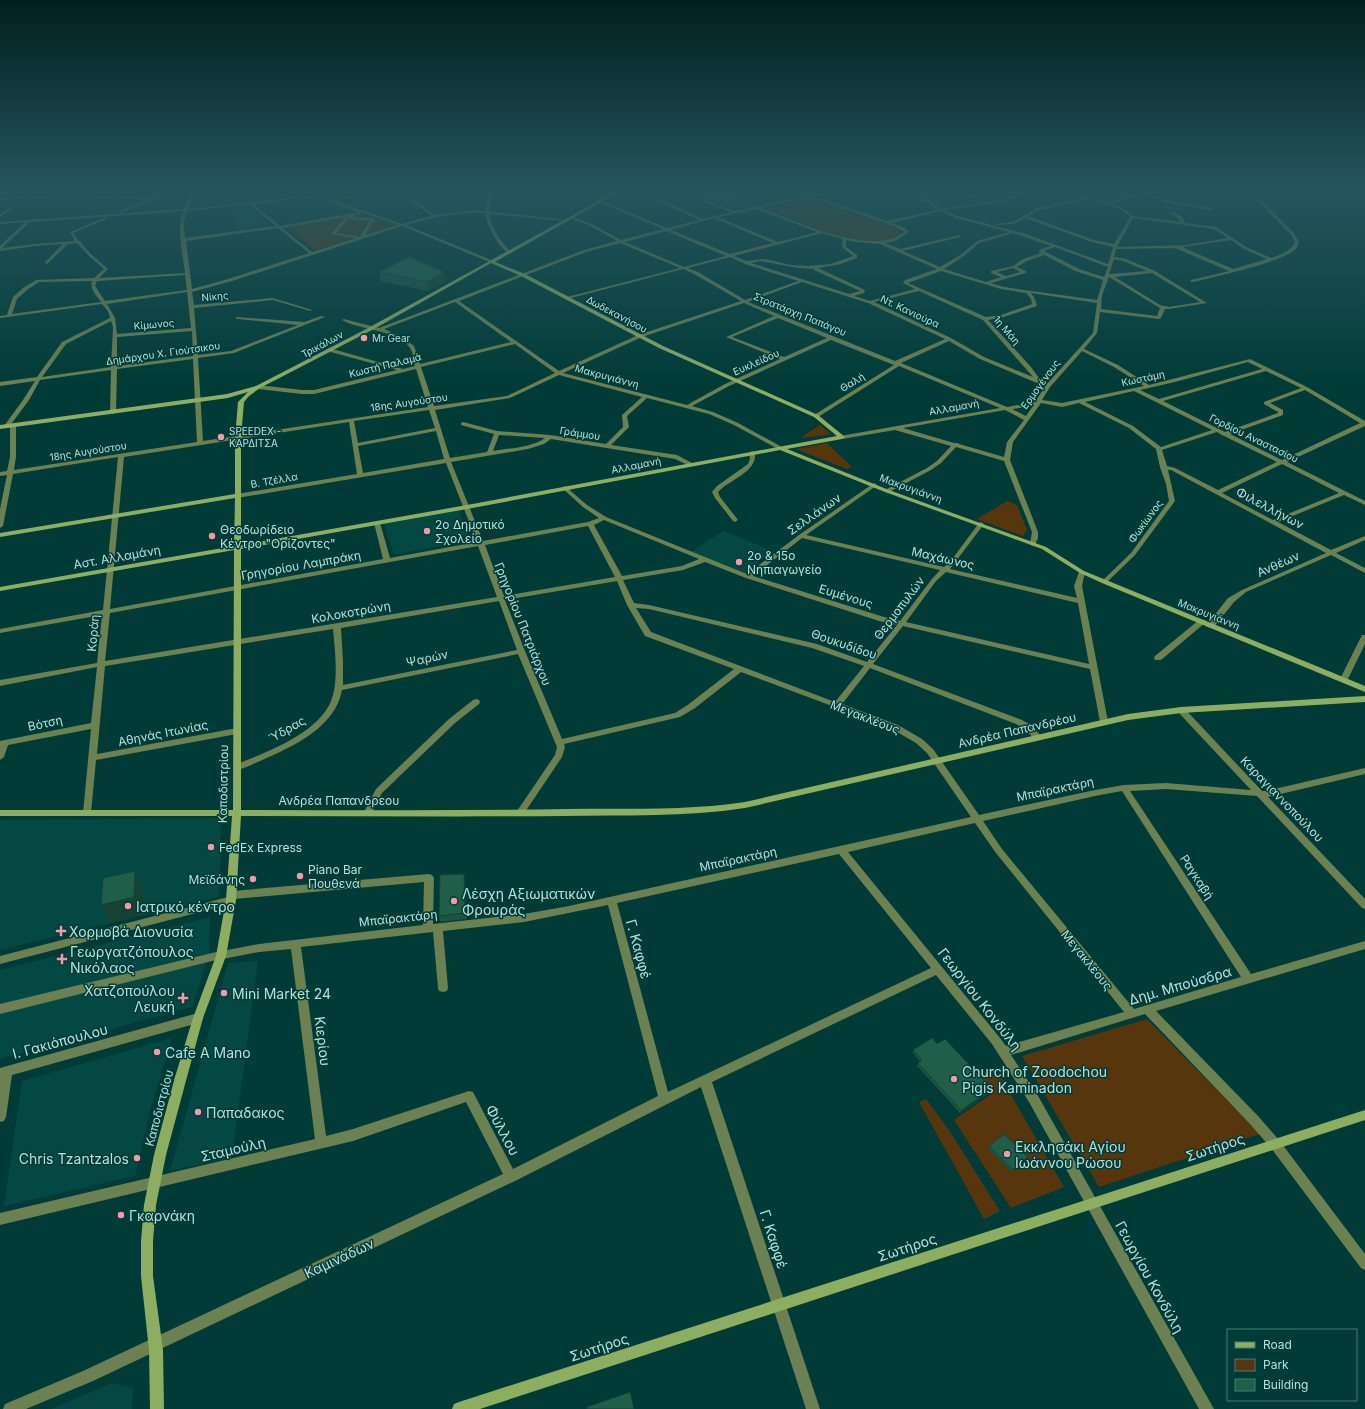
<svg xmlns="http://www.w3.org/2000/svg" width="1365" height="1409" font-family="Inter,sans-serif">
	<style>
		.built { fill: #044844 }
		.green { fill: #57360d }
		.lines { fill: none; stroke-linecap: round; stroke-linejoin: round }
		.street { fill: #6c8152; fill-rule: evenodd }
		.secondary { fill: #8dae61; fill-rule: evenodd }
		.wall { fill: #1b5240 }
		.shaded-wall { fill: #164234 }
		.building { fill: #1f5f4a; stroke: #164234 }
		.poi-dot { fill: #f39aaa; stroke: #003b37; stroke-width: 1.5 }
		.labels { text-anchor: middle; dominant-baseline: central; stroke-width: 3; stroke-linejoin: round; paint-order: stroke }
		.far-street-label { font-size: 10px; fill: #b4e0db; stroke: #003b37 }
		.far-poi-label { font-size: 10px; fill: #b4e0db; stroke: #003b37; text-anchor: start }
		.street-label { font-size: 12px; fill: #b4e0db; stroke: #003b37 }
		.poi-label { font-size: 12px; fill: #b4e0db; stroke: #003b37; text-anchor: start }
		.near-poi-label { font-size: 14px; fill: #b4e0db; stroke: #003b37; text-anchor: start }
		.near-street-label { font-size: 14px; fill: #b4e0db; stroke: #003b37 }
	</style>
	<rect width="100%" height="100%" fill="#003b37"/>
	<!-- built -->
	<path class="built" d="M677,189h55l29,16 -26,6z
		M246,206l26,20 -33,5 -8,-24z
		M458,509l12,31 -76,15 -10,-32z
		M724,531l49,20 -28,22 -54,-21z
		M221,818l-2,79 -219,53v-130z
		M210,917l-1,37 -17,53 -192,52v-89z
		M258,961l-26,196 -62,14 58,-208z
		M172,1038l-22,73 -15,65 -131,30 18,-125z
		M112,1383l21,5 -1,21h-81z"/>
	<!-- green -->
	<path class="green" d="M810,198l80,28 11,5 2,2c-5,3 -11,6 -17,8 -33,7 -87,-21 -118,-33z
		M360,214l36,11 -81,25 -29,-23z
		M820,425l11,9 -29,4 1,-2z
		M827,443l25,24 -5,2 -51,-20z
		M1007,501l10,4 10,25 -4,6 -46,-17z
		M1147,1019l113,115 -161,53 -77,-131z
		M999,1074l65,113 -53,21 -57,-88 40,-28 -13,-14z
		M926,1099l23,31 51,81 -16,8 -65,-117z"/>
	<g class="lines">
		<!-- street -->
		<path class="street" d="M10,189h4l-14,7v-2z
			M153,189h4l-2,8 19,-8h5l-58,24 -1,-2 27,-11 -75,-4 -72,4v-2l72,-4 79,4z
			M192,189h4l-8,20 130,-15 -8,-5h4l16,10 65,-10h9l-3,1 34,25 40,-5 10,1 4,-22h4l-4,22 78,9 -2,1 -76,-7c2,14 12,28 22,38l-2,1c-11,-5 -22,-28 -24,-40 -27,-2 -53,5 -79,12l88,36v2h-2l-90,-37 -170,55 -40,11 2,13 79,-7 39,12 -2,1 -37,-11 -79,8 4,47 33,-4 67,-26 -60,-6h-2v-2l68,5 17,-6 4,1 -91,36 -36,5 5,83 225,-34 -12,-38 -102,25h-12l-44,-5 -3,-2 3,-2 44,5h12l83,-20 -70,-19 -1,-1 3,-2 74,21 12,-3c-1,-6 -2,-14 -5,-18 -11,-18 -52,-18 -68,-28l2,-1 35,9 205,-78 33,-9 -25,-14 -22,-9v-2l24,9 27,15 42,-11 -95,-40h5l94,39 32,-8 -32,-15 -46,-16h5l43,14 34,16 28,-7 -60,-23h5l59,22 70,-15 -18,-7c8,0 15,5 22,6 10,0 22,-6 33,-6l-29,7 74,25 50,-11 -28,-21h4l4,3c13,-2 28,-6 41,-3 10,2 18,12 28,13 18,1 33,-13 48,-13l-27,12 -62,9 13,6 68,18 82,30 5,-17 -21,-5 -67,-24 -11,6 -18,1 -2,-1 19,-2 24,-14 48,-10 -44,-9h8l28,5 30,8 21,-6 -22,-7h5l21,6 18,-4 133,-2 -2,1 -30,1 2,1 41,41 5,9c0,1 -2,5 -2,6 -12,14 -84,29 -104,34h-2v-2l38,-9 -54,-23 -59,1 -2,8 12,2 29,12 52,32 -38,6h-4l-4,9 -2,1 -59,-7 -3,21 -13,16 34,16 31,20 101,-26 57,28 58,34v5l-78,36 78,39v4l-21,-10 -66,27 53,28 34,-14v4l-29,13 29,15v5l-34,-18 -85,37 -12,10 -21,26h-3l-4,-2 22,-28 14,-8 84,-37 -155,-83h-3l7,31 -40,54 -29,28h-4l-1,-1 1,-1 29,-28 38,-52 -3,-17 -6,-17 -4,-18 -27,-21 -50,-25 -17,4 -21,-4 -28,39 -3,18 28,72v6l-3,7 -2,1 -3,-2 2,-12 -28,-71 -48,-14 -15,16 -10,7 -42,22h-4v-2l42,-22 10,-7 14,-15 -56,-16 -53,9 -3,-2 1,-1 160,-28 -101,-42 -81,51h-4v-2l80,-50 -63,-25 -102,46 -37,20 21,6 25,11 44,24v2h-4l-44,-24 -25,-11 -62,-16 -20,18 2,11 -18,18 66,10 17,9v2h-4l-15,-7 -124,-20 -7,5 -16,5 -77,13 32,79 105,-19 11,-4 -16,-11 -20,-18v-2l2,-1 22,19 19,12 141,57 52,-39 75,-52 3,2 -1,1 -70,49 138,32 6,-5 29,-39 2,-1 3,2 -34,45 127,29 -3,-12 5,-14 1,-1h4l1,1 -3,14 26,136 -1,2 -3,1 -4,-3 -10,-53 -187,-43 -30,38 149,56 9,5 10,11 1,2 -1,2h-6l-10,-11 -9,-5 -146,-56 -28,36 56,21 24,14 11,10 46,66 116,-25 29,-5 42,-2 85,7 -73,-78 -1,-2 1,-2h6l78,83h4l99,-23v6l-97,23 97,102v10l-3,-1 -105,-112 -91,-7 -36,2 121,183 114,-33v8l-209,62 102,105 21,24 86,114v16l-4,-2 -90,-120 -21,-24 -105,-110 -134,41 26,39 177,315h-15l-170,-307 -37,-58 -56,-69 -224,107 108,327h-14l-105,-322 -186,94 -422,200 -67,28h-23l2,-5 78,-33 420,-197 -37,-72 -113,39 -353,84v-12l315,-74 -24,-190 -32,3 -47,9 -212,53v-10l212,-51 47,-9 164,-19 1,-43 -189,17 -1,4 -3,1 -231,60v-8l228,-59 -1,-2 2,-3 3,-1 197,-17 3,1 2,3 -1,46 91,-10 45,-8 402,-89 -44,-64 -11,-10 -24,-14 -55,-21h-4l-1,-2 -91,-34 -46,36 -15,9 -116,27 1,3 -3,10 -39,58h-6l-1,-2 1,-2 38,-56 2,-8 -39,-93 -176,36c-7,38 -50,57 -82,71 -7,3 -19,10 -26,8l-1,-2 1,-2c31,-12 90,-33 99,-70 5,-20 2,-44 0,-66l-228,37 -8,88 140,-26 4,3 -4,3 -141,26 -5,53 -1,2h-6l-1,-2 8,-84 -83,16 -4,12 -4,3v-19l91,-18 6,-56 -97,19v-6l97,-17 5,-48 -102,18v-4l103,-19 15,-153 -105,17 -10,52 -3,2v-19l7,-34 -7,1v-4l7,-1 3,-14v-31l3,-2 3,2v31l-2,13 183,-28 -4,-83 -76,10 -1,43 -3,2 -3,-2 1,-42 -71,10 -11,20 -20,27h-4l-1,-1 19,-26 12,-19 -35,5v-4l37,-5 25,-35 48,-24 -2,-7 -6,-7 -102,14v-2l7,-1 6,-18 10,-9 13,-8 58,-2 10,-9 -15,-13 -12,-13 -9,1 -21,20 -2,-1v-1l18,-18 -28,2 -35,5v-5l25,-24 -25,2v-2l184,-13zM954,189l27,14 -40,6 -21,-15zM397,191l35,25 -30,8 -69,-24zM1245,191l6,3 40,41 4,7c-4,9 -15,13 -24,16l-25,-11 -30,-20 -31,-4 -3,-6 -9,-5 -3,1 9,6 2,3 -48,-6 -6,-5 -16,-8 36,-9 25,10 39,6 1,-2 -38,-6 -24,-9zM321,196c11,7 24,12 38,16l-79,14 -27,-22zM809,197l87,30 9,5c-5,2 -9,6 -14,7 -37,10 -95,-18 -129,-31zM1090,199c14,4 29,7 40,18l-16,27 -20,-4 -66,-24 11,-6zM249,204l27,22 -91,12c-1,-9 -2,-18 2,-27zM757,209l60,23 -39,10 -60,-25zM183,211c-7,17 0,44 2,62l-86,5 9,-9 -16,-14 -11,-12v-2h-2l-6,-8 34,-14 -1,-2 -36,15 5,9 -40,3 -33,4 28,-26zM940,211l16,7 53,14 -32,9 -15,13 -22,13 -37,-16 57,-14v-2l-60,14 -15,-6 10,-2 14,-9 -4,-4 -14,-5zM363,213l35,12 -33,10 8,-14 4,-1 -4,-2h-19v-3zM346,217l-15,17 25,4 -44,14 -30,-24zM349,218l2,2h19l-10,17 -24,-4zM714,218l59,25 -43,11 -59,-24zM1133,218l81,11 14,9 -41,7 -70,2zM278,228l31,25 -81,26 -36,10 -6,-48zM666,231l60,25 -42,11 -59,-25zM822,233l21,6 -1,8 11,9 -22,8 -24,2 -16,-1 -26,-6 -19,2 -12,-5zM1013,233l38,13 -12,4v2l2,1 -18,6 -10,7 -22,5v2l10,4 -15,5 -42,-13 20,-13 15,-13zM846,240l10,2 24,2 57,25 -32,11 -2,3 12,6 -45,12 -16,-5 10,-3 1,-3 -47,-22 23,-4 16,-6v-3l-11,-8zM1231,240l13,9 23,10 -34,10 -51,-22zM620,243l60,25 -113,29v2l116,-30 11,5 47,27 -103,34 -79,36 -100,-70 127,-49zM1055,247l53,20 -4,10 -25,-8 -35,-18zM1044,255l31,16 28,9 -6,20 -93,-13 -13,-4 35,-10v-2l-9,-4 10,-6zM730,257l15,7 53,17 -53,19 -47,-28 -10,-4zM1114,259l9,2 24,10 -38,3zM760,261l39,7 15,1v1l46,21 -11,3 -98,-31zM1013,268l7,4 -14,4 -9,-4zM941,271l60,18 25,4 5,6 1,5 -31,11 -15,2 -78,-34zM1152,273l48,29 -31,5 -9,-2 -45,-28zM185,275l2,15 -82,11 -10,-15 2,-5zM1109,277l51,31 -3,8 -56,-7 1,-14zM92,281c-2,9 4,14 9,21l-89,12 5,-15 10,-9 12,-8zM802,282l66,21 77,36 -50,22 -147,-59zM919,291l64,29 50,57 -49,-20 -33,-19 -77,-36zM187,292l4,36 -74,6 -2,-16 -8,-14zM1031,293l66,10 -4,30 -47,52 -11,17 -28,5 -106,-44 48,-22 31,18 57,24h4l1,-1 -11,-15 -43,-47 16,-3 33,-11 -2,-7zM455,302l56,40 -91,22 -6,-18 -14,-10 -16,-7zM744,303l30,13 -48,21 54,22 -55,25 -38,21 -124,-32 79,-36zM778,318l49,20 -43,19 -52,-20zM111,321l2,6 -2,40 -69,10 24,-33zM192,331l1,25 -76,10v-29zM515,344l40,29 -48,23 -73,10 -13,-39zM1082,351l32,16 30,19 -82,17 -20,-3 8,-13zM1248,362l14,7 -103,30 -19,-9 35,-8zM1266,371l35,17 -37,14v2l14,8v1l-53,19 -62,-31zM559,375l83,22 -20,18 1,12 -17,17 -56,-9 -53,-4 -34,-9 -2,1v2l33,9 -7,18 -37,6 -15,-48 75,-12zM1305,390l55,33 -78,37 -52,-26 53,-19v-5l-13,-7zM1134,391l78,39 -51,17 -28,-21 -48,-24zM1033,406l-7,10 -14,-7zM429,410l6,18 -77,15 -4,-22zM1005,410l19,10 -17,22 -3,15 -45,-13 -1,-1h-4l-51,-15zM349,422l8,52 -120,20 -3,2 3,2 209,-35 31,79 -87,16 -10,-35 -3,-2 -3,2 9,36 -273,50 14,-152zM436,431l8,28 -81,14 -5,-27zM1217,432l5,3 55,27 -59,28 -43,-22 -8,-2 -5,-16zM499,435l46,3c-14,10 -36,10 -52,13zM1282,464l57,29 -66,27 -51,-27zM604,520l95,39 -17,7 -60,10 -28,-51zM588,526l27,51 -111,19 -19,-51zM802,538l138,32 -8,9 -32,42 -16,-4 -131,-41zM478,546l19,51 -392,64 5,-48zM705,562l41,16 133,43 18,4 -30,37 -50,-18 -168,-39 -15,-2 -11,-23 60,-10zM946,572l132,31 11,61 -183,-42 30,-41zM617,581l10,24 18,31 89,33 -45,35 -14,9 -113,26 -37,-88 -20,-51zM499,601l18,49 -174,35v-23l-2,-34zM636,608l13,1 163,39 52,18 -29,36 -184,-70zM1122,791l119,186 -107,32 -132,-160 -19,-28 112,-25zM975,823l21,30 128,159 -118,34 -6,-8 -152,-186zM839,854l92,114 -263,124 -51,-189zM608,905l50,191 -145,73 -40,-77 -4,-1 -116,38 -27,7 -25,-189 132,-15 5,56 1,3 4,1 4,-1 1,-3 -5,-57 81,-9z
			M604,189h5l8,4 -3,1z
			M1087,189h16l-33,3 -2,-1z
			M1324,189l41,3v2l-39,-4z
			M9,208l3,1 -12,8v-3z
			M752,451l3,2c2,18 -22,26 -34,36l-3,3 2,5 18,23 -3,2 -2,-1 -18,-23 -3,-6 5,-6 31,-22 2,-5 -1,-6z
			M1199,620h6l1,2 -45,38h-6l-1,-2 1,-2z
			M1362,635h3v9l-18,37h-6l-1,-2z
			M476,699l3,1 1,2 -1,2 -24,19 -73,70 -11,21h-6l-1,-2 12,-23 73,-70 24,-19z
			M198,1013l4,2 1,3 -1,3 -4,2 -186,52 -6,42 -2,4 -4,1v-54z"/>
		<!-- secondary -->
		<path class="secondary" d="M620,189h4l-129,73 30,12 138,72 155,69 27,22 -3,2 -55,10 102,41 157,57 38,24 281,115v6l-263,-109 -22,-10 -38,-24 -157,-57 -105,-42 -313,59 -226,40v261c109,0 217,1 325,-1 60,-1 120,2 179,-7l383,-88 53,-7 184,-11v6l-184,11 -53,7 -383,88c-60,9 -121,7 -181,8 -107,1 -215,0 -323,0l-5,84 -10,56 -23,62 -16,59 -21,78 -10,50 -3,36v35l10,74 1,59h-14l-1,-59 -8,-74v-35l3,-36 10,-50 21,-78 18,-59 23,-62 10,-56 6,-84h-232v-6h233l1,-260 -234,41v-4l234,-41 1,-48 -235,39v-4l235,-39v-57l3,-35 10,-10 -20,6 -228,31v-4l227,-31 29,-8 114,-59zM491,263l30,13 138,72 155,69 23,19 -370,69 -226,40v-108l3,-35 5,-6 11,-8 114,-59z
			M1365,1110v10l-885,289h-28l2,-5 5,-2z"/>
	</g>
	<!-- wall -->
	<path class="wall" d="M379,272h65l2,9 -18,10 -47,-10z
		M465,881l2,38 -27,3 -1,-6z
		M937,1044l54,48 -31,21 -43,-47 1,-3 2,-2 -7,-8v-3z
		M989,1146l38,13 -15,13 -24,-23z"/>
	<!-- shaded-wall -->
	<path class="shaded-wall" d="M444,272l2,9 -18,10 -1,-9z
		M135,871l9,18 -1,26 -32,8 -10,-18z
		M464,874l1,7 2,38 -2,-6z
		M992,1089l-1,3 -31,21 1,-3z
		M1028,1157l-1,2 -15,13 1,-2z"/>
	<!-- building -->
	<path class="building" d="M409,257l35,15 -17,10 -48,-10z
		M135,871l-1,26 -33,8 2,-27z
		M464,874l1,39 -26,3 1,-41z
		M932,1038l5,6 8,-5 47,50 -31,21 -43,-47 4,-3 -9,-10z
		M1004,1134l24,23 -15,13 -24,-24z
		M630,1392l4,17h-47v-2z"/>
	<!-- sky -->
	<linearGradient id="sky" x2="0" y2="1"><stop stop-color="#00201e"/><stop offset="0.49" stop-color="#26555e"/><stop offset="1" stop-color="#26555e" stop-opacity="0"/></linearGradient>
	<rect width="1365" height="386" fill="url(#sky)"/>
	<!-- markers -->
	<g class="poi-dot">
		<circle cx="364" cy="338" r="4"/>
		<circle cx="221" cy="437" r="4"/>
		<circle cx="427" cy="531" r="4"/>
		<circle cx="212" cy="536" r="4"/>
		<circle cx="739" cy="562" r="4"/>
		<circle cx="211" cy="847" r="4"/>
		<circle cx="300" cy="876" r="4"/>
		<circle cx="253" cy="879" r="4"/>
		<circle cx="454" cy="901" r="4"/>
		<circle cx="128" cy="906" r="4"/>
		<path d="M59 925h4v4h4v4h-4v4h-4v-4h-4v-4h4z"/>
		<path d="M60 953h4v4h4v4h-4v4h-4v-4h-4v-4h4z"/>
		<circle cx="224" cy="993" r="4"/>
		<path d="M181 992h4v4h4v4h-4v4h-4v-4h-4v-4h4z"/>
		<circle cx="157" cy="1052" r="4"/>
		<circle cx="954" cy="1079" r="4"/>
		<circle cx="198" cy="1112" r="4"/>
		<circle cx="1007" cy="1154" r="4"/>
		<circle cx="137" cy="1158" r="4"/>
		<circle cx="121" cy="1215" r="4"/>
	</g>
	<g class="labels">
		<!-- far-street labels -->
		<g class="far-street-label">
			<text transform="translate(215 296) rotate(-5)">Νίκης</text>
			<text transform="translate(910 311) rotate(25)">Ντ. Κανιούρα</text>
			<text transform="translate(617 314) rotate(28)">Δωδεκανήσου</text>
			<text transform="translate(800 314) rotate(22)">Στρατάρχη Παπάγου</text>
			<text transform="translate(154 324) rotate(-5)">Κίμωνος</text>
			<text transform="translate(1007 330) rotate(49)">1η Μάη</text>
			<text transform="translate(322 344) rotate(-28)">Τρικάλων</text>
			<text transform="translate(163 353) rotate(-8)">Δημάρχου Χ. Γιούτσικου</text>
			<text transform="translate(756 362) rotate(-24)">Ευκλείδου</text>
			<text transform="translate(385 365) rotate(-14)">Κωστή Παλαμά</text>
			<text transform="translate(607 376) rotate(15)">Μακρυγιάννη</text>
			<text transform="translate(1143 378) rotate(-12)">Κωστάμη</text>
			<text transform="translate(852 382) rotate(-31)">Θαλή</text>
			<text transform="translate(1040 384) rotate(-54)">Ερμογένους</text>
			<text transform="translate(409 402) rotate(-8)">18ης Αυγούστου</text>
			<text transform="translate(954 407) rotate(-10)">Αλλαμανή</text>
			<text transform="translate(580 433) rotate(9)">Γράμμου</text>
			<text transform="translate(1254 438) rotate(26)">Γορδίου Αναστασίου</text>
			<text transform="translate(88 451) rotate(-9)">18ης Αυγούστου</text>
			<text transform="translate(636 465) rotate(-11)">Αλλαμανή</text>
			<text transform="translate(274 480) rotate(-10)">Β. Τζέλλα</text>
			<text transform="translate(911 488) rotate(20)">Μακρυγιάννη</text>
			<text transform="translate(1145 521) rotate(-54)">Φωκίωνος</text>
			<text transform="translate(1209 614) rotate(22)">Μακρυγιάννη</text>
		</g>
		<!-- far-poi labels -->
		<g class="far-poi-label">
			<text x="372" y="338">Mr Gear</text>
			<text x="229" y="431">SPEEDEX -<tspan x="229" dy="12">ΚΑΡΔΙΤΣΑ</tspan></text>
		</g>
		<!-- street labels -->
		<g class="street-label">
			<text transform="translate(1270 508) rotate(28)">Φιλελλήνων</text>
			<text transform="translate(814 514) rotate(-35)">Σελλάνων</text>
			<text transform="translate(117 557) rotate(-10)">Αστ. Αλλαμάνη</text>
			<text transform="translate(943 558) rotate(13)">Μαχάωνος</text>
			<text transform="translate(1278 564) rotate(-24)">Ανθέων</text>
			<text transform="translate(301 565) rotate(-10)">Γρηγορίου Λαμπράκη</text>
			<text transform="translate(846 596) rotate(17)">Ευμένους</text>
			<text transform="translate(899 608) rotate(-53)">Θερμοπυλών</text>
			<text transform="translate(351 612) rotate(-10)">Κολοκοτρώνη</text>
			<text transform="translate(523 624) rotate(68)">Γρηγορίου Πατριάρχου</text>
			<text transform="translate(93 633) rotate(-85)">Κοράη</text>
			<text transform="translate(844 644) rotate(19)">Θουκυδίδου</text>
			<text transform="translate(427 658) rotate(-12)">Ψαρών</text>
			<text transform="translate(865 717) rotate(21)">Μεγακλέους</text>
			<text transform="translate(45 723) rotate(-12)">Βότση</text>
			<text transform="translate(287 729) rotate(-30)">Ύδρας</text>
			<text transform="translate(1017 730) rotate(-13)">Ανδρέα Παπανδρέου</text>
			<text transform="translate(163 733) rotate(-11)">Αθηνάς Ιτωνίας</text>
			<text transform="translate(223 784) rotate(-89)">Καποδιστρίου</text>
			<text transform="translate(1055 789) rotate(-12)">Μπαϊρακτάρη</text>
			<text transform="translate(1282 799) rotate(46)">Καραγιαννοπούλου</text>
			<text x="339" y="800">Ανδρέα Παπανδρεου</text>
			<text transform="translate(738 859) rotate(-12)">Μπαϊρακτάρη</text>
			<text transform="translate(1197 877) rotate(57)">Ραγκαβή</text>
			<text transform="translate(398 918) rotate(-6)">Μπαϊρακτάρη</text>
			<text transform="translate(1087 960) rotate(51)">Μεγακλέους</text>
			<text transform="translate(159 1108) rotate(-75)">Καποδιστρίου</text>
		</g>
		<!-- poi labels -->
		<g class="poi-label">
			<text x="435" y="524">2ο Δημοτικό<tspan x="435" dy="14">Σχολείο</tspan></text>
			<text x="220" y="529">Θεοδωρίδειο<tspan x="220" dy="14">Κέντρο "Ορίζοντες"</tspan></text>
			<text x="747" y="555">2ο &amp; 15ο<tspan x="747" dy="14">Νηπιαγωγείο</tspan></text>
			<text x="219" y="847">FedEx Express</text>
			<text x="308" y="869">Piano Bar<tspan x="308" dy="14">Πουθενά</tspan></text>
			<text x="245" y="879" text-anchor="end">Μεϊδάνης</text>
		</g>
		<!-- near-poi labels -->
		<g class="near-poi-label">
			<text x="462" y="893">Λέσχη Αξιωματικών<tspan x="462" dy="16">Φρουράς</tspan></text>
			<text x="136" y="906">Ιατρικό κέντρο</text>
			<text x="69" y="931">Χορμοβά Διονυσία</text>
			<text x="70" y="951">Γεωργατζόπουλος<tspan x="70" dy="16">Νικόλαος</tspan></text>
			<text x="175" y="990" text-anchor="end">Χατζοπούλου<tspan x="175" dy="16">Λευκή</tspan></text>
			<text x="232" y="993">Mini Market 24</text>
			<text x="165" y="1052">Cafe A Mano</text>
			<text x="962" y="1071">Church of Zoodochou<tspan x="962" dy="16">Pigis Kaminadon</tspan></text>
			<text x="206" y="1112">Παπαδακος</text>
			<text x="1015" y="1146">Εκκλησάκι Αγίου<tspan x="1015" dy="16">Ιωάννου Ρώσου</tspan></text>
			<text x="129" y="1158" text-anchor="end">Chris Tzantzalos</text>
			<text x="129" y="1215">Γκαρνάκη</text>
		</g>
		<!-- near-street labels -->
		<g class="near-street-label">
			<text transform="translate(639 949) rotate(75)">Γ. Καφφέ</text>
			<text transform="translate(1180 985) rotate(-16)">Δημ. Μπούσδρα</text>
			<text transform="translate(980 999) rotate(52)">Γεωργίου Κονδύλη</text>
			<text transform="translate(60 1041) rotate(-15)">Ι. Γακιόπουλου</text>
			<text transform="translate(323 1041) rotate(83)">Κιερίου</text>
			<text transform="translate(503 1130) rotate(62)">Φύλλου</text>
			<text transform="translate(1215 1147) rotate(-18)">Σωτήρος</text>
			<text transform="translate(233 1149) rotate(-13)">Σταμούλη</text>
			<text transform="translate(774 1239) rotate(72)">Γ. Καφφέ</text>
			<text transform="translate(907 1247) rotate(-18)">Σωτήρος</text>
			<text transform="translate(339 1258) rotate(-25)">Καμινάδων</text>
			<text transform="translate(1150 1277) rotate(61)">Γεωργίου Κονδύλη</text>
			<text transform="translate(599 1347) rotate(-18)">Σωτήρος</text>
		</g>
	</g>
	<!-- legend -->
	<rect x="1227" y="1329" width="130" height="72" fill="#003b37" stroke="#487d79"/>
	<rect x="1235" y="1342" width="20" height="6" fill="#8dae61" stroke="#487d79"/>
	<text x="1263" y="1349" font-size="12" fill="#b4e0db">Road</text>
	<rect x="1235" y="1359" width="20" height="12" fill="#57360d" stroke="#487d79"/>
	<text x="1263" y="1369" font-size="12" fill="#b4e0db">Park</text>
	<rect x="1235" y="1379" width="20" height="12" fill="#1f5f4a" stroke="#487d79"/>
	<text x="1263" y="1389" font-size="12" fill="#b4e0db">Building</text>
</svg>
